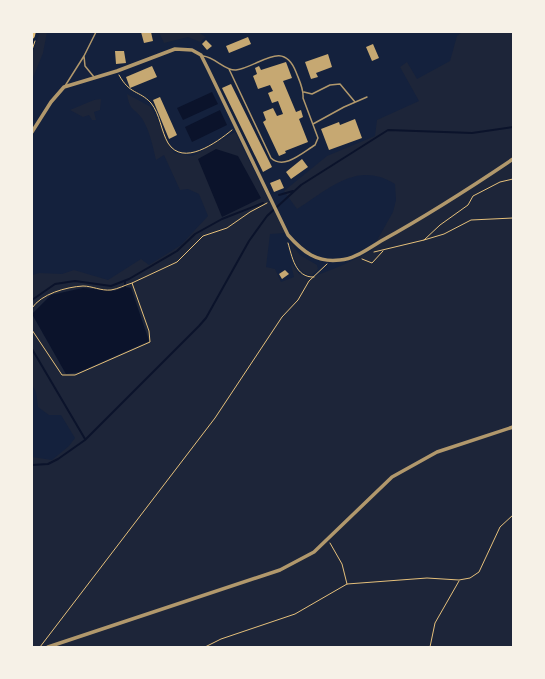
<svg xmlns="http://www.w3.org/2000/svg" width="545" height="679" font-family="Lato,sans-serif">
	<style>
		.green { fill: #1d2539 }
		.water { fill: #0b132b }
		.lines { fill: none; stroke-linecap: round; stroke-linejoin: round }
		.stream { stroke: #0b132b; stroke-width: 2 }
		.building { fill: #c6a872 }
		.path { stroke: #e5c07b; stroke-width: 1 }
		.service { stroke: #b1986c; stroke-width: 1.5 }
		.minor { stroke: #b1986c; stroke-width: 3.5 }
		.primary { stroke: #e5c07b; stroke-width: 5.5 }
	</style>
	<rect width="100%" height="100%" fill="#14213d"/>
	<!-- green -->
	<path class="green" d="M40,32h7l-4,21 -11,27v-26z
		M159,32h39l8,5 -6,5 -12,-5 -24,6z
		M462,32h51v615h-481v-190l20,3 17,-14 6,-8 -14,-23h-12l-11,-8 -2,-15 -4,-7v-71l34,60 13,-2 70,-31 -18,-53 -6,-1 -10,4 -32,-3 -32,7 -19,19v-39l7,-2 23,1 12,-4 34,10 33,-21 8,6 32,-20 27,-29 -9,-22 -11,-5 -8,1 -16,-35 -8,5c-3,-13 -6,-28 -13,-40 -8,-13 -13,-7 -16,-26l24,13 23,46 19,3 42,-24 50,101 -15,1 -4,33 9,2 6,13 13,-5 -3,-12 1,-1 7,10 11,4 33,-13 28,-14 22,-39 3,-12 -1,-16c-38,-24 -66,5 -98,25l-13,-18 43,-35 48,-20 2,-16 42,-19 -19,-34 7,-5 10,17 33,-18 7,-25z
		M101,99l-1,11 -6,2 2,8h-4l-3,-5 -6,2 -13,-7 24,-10z
		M290,242l10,13 17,10 1,4 -6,6c-15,1 -20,-21 -22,-33z"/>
	<!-- water -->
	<path class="water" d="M212,92l6,12 -35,16 -6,-12z
		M220,110l7,15 -35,17 -7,-15z
		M216,149l22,7 23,42 -39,19 -24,-58z
		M125,287l6,1 18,53 -70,31 -13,2 -34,-60 19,-19 32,-7 31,3z"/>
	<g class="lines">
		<!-- stream -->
		<path class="stream" d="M279,195l14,-4
			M125,287v-6
			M32,300l23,-16 20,-3 36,5 18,-7 48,-28 18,-17 27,-15 41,-16
			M32,349l53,90
			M32,465l16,-1 10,-5 27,-19 114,-114 7,-8 43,-77 18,-25 34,-31 87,-55 84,3 41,-6"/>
	</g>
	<!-- building -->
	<path class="building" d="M141,32h10l2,9 -9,2z
		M248,37l3,7 -22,9 -3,-7z
		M206,40l6,6 -5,4 -5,-6z
		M373,44l6,14 -7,3 -6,-14z
		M115,51h9l2,12 -10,1z
		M328,54l4,13 -16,6 2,4 -7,2 -6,-17z
		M286,62l6,16 -9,3 13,31 5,-2 2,7 -4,2 9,23 -23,9 1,2 -7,3 -16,-34 3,-2 -3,-8 10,-4 4,8 6,-2 -5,-13 -6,2 -4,-10 5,-2 -3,-6 -12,4 -5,-13 4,-2 -2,-6 4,-2 2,4z
		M152,66l5,11 -27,11 -4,-11z
		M231,84l41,83 -9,5 -41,-84z
		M160,97l17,38 -8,4 -16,-39z
		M355,119l7,19 -33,12 -8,-21 18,-7 1,3z
		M302,159l6,8 -17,12 -5,-7z
		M280,179l4,9 -10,4 -4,-9z
		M285,270l4,4 -7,5 -3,-5z"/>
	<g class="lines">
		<!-- path -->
		<path class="path" d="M32,50l3,-9
			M119,75c11,20 20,15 32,28 9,11 10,28 17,40 15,24 48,0 64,-13
			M424,240l20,-6 27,-14 42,-2
			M288,243c4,13 7,35 26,34
			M374,252l50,-12 16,-15 28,-20 5,-9 27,-14 13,-3
			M362,259l10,4 11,-12
			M32,308c9,-14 34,-21 51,-22 9,0 18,5 28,4 7,-1 14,-5 21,-7
			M32,330l30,45h13l75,-33 -1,-11 -17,-48 45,-21 26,-26 24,-8 23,-16 17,-9
			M330,543l12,21 5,20
			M40,647l175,-229 67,-101 16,-17 11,-19 18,-17
			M205,647l16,-8 74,-25 52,-30 80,-6 32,2 11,-2 9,-6 21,-45 13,-12
			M430,647l5,-24 24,-42"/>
		<!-- service -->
		<path class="service" d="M84,56l1,10 9,11
			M203,56c12,1 22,15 33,14 23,-3 47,-32 60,2 3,8 8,17 7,26l15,40 -3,7c-13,8 -31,25 -44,13l-42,-89
			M65,86l19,-30 12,-24
			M304,92l8,2 18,-9 10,-1 15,18
			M313,124l31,-17 23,-10"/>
		<!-- minor -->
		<path class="minor" d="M32,132l19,-30 13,-15 53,-16 58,-22 17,1 9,5 7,14 80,166c15,17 29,28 52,25 15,-1 29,-12 41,-19 45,-25 89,-53 132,-82
			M48,647l232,-77 34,-18 78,-75 45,-25 76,-25"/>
		<!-- primary -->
		<path class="primary" d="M32,36l1,-4"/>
	</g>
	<!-- border -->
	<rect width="545" height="679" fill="none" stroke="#f6f1e7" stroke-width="66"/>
</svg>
